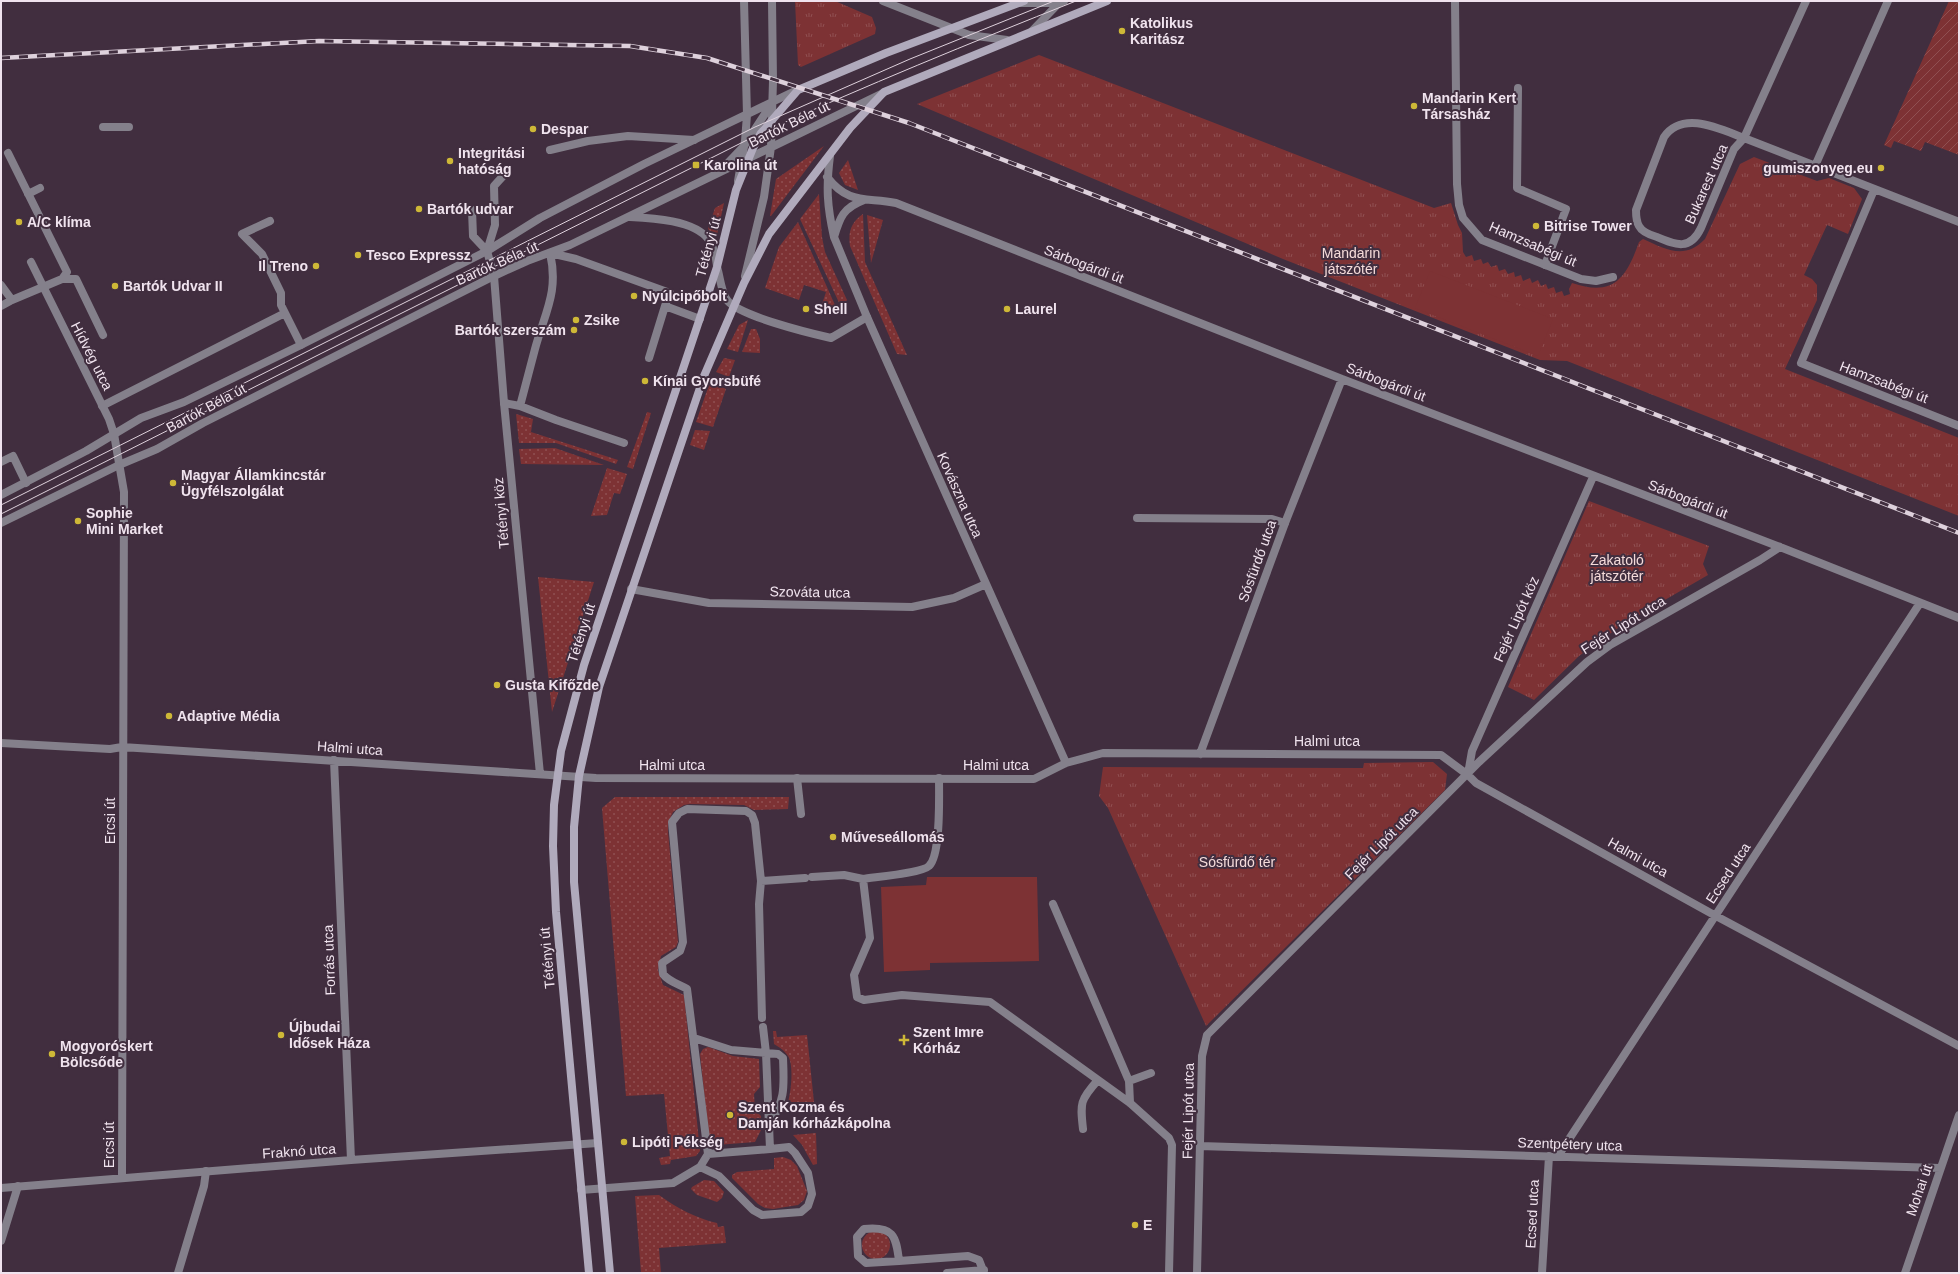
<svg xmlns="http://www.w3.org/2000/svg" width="1960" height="1274" font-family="Arial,sans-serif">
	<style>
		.grass { fill: url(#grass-dots) }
		.park { fill: url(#park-tufts) }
		.garden { fill: url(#garden-furrows) }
		.pitch { fill: #7d3234 }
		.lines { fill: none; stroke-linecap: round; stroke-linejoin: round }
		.service { stroke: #84808b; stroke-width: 8 }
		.minor { stroke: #84808b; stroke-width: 8 }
		.tertiary { stroke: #84808b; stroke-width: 8 }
		.secondary { stroke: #b0aabc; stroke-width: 8 }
		.tram { stroke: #ded1dc; stroke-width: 1 }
		.rail-casing { stroke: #ded1dc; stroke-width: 4.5 }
		.rail { stroke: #412e3f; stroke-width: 3; stroke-dasharray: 9; stroke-linecap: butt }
		.poi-dot { fill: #ceb837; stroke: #412e3f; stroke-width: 1.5 }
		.labels { text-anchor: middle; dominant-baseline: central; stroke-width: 4; stroke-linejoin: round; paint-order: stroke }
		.poi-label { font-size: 14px; font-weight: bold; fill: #f0e3ee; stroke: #412e3f; text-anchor: start }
		.street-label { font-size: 14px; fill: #f0e3ee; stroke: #412e3f }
		.park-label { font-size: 14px; fill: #f5dbda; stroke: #412e3f }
	</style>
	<defs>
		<pattern id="grass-dots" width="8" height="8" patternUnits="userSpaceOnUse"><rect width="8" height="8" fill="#7d3234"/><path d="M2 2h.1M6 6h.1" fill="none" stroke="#905052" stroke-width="1.8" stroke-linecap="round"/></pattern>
		<pattern id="park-tufts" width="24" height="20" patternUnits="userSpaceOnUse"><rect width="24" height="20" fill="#7d3234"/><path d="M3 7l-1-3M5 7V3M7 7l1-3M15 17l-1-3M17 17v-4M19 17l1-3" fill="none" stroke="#905052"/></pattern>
		<pattern id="garden-furrows" width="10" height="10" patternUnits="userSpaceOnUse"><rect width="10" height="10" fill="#7d3234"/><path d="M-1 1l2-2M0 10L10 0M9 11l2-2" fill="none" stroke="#905052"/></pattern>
	</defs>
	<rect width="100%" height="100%" fill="#412e3f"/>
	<!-- grass -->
	<path class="grass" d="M824,146l-53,70h-1l6,-37z
		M848,160l10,30 -13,-5 -6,-12z
		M819,194l3,43 3,15 22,48 -5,9 -42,-90z
		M724,203l-7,32h-3l-6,-6 7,-21z
		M863,214l2,48 42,93 -10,-1 -47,-108c-2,-14 1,-24 13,-32z
		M867,215l16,5 -12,43z
		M798,222l41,92 -18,-7 5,-15 -22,-7 -5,15 -34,-12 14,-41z
		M748,320l-10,32 -11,-3 12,-24z
		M751,329h5l4,10v14l-18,-1z
		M724,358l11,2 -6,17 -13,-5z
		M710,382l16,7 -13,38 -17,-5z
		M647,412l4,1 -18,56 -6,-2z
		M516,414l17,5 -2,13 87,28 -2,4 -60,-21h-37z
		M695,430l15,1 -6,19 -14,-5z
		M555,448l49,17 -83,-1 -2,-15z
		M607,468l20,6 -7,20 -6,-1 -7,22 -16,1z
		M538,577l56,5 -42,130z
		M615,797h174l-1,12 -34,1 -10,-5 -54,-1 -6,1 -11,7 -5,11v8l10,111 -2,5 -15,9 -3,14 5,15 21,10 16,156 -4,5 -25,4 -1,4 -9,1 -2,-7 11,-2 -6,-62 -38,2 -24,-288z
		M773,1031h3l1,6 30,-2 7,67h-26c3,-10 6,-37 0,-46 -3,-5 -9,-9 -14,-12z
		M708,1047l25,9 26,3 1,28 -6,7 1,16 6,6v14l-6,12 -38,3 -8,-7 -9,-84 3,-5z
		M816,1133l1,31 -4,1 -11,-20 -9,-10z
		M783,1157l8,3 6,6 10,25 -3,9 -6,5 -25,4 -8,-1 -7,-4 -26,-26v-3l5,-3 37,-3v-11z
		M704,1180l10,1 10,11 -2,6 -5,4 -20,-7 -6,-6 1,-2z
		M659,1195c18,13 36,23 58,28l1,4 6,-1 2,17 -67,5 2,25h-20l-6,-77z
		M862 1245a14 14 0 1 1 28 0a14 14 0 1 1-28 0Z"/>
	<!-- park -->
	<path class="park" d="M795,1h40l37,16 4,11 -1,6 -74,33 -3,-2z
		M1039,55l395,153 17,-5 7,22 4,8 1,19 3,5 6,-2 2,6 7,-2 2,5 5,-2 3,5 6,-2 2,6 6,-2 3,5 6,-2 1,5 6,-2 2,6 7,-3 2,5 6,-3 3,6 5,-2 2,5 6,-2 2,6 6,-2 2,5 6,-2 -1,-5 3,-6c41,14 54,-4 67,-41l4,-3c24,11 42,21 62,0l35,-75 14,-7 63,24 12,-3 25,10 8,11 -14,35 -21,-9 -23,50 8,4 5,6v15l-32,69 174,69v78l-392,-155 -27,-1 -257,-101 -366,-155z
		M1589,501l120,45 -6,18 5,11 -83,48 -46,33 -45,44 -26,-13z
		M1433,762l14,12 -2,16 -239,236 -98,-218 -9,-12 4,-29 260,1 1,-5z"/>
	<!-- garden -->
	<path class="garden" d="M1949,1h10v154l-34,-13 -4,9 -27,-10 -3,7 -7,-3z"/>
	<!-- pitch -->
	<path class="pitch" d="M1430,271l123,48 -15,37 -123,-48z
		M927,877h110l2,84 -109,2v7l-46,2 -3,-85 45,-2z"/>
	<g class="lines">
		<!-- service -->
		<path class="service" d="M1019,3h40l5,-2
			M1032,31l27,-28
			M1518,88l-1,100 49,21 -21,56
			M103,127h26
			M550,150l38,-9 40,-5 66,4
			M8,153l59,119 -5,7
			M28,194l12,-6
			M472,210l1,26 14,15 8,-26 -1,-39 10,-11
			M270,221l-28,13 20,20 19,39v12l20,40
			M717,267c3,9 4,25 10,33 12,16 82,33 104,38l36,-21
			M1,285l11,15
			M1,306l11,-6 50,-21h14l27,56
			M649,358l16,-52 35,13
			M504,403l16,3 36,14 68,23
			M102,406l183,-93
			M520,406c5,-19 10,-38 15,-57 10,-37 24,-57 15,-96l26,6 94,34 -5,13
			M1,462l12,-6 13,27
			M1137,518l135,1 13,4
			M797,778l4,36
			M939,778c0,18 2,77 -10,88 -7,7 -54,11 -66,13l7,59 -16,37 3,22 7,3 38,-5 88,7 140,101 39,35 3,7 -3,128
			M812,877l32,-2 19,4
			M761,881l44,-3
			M1053,904l76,177 1,22
			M763,1027l3,26 12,1 5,4c1,28 3,42 -14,66
			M1129,1081l22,-8
			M1083,1129c-3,-26 -3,-29 15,-49
			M708,1154l-21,-165c-8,-5 -18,-7 -24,-15l-1,-11 18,-12 3,-9 -11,-120 7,-9 8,-4 59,2 6,4 3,8 6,58 -2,23 3,114
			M700,1167l19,9 34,34 9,5 39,-3 7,-6 4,-12 -4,-21 -13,-20 -6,-6 -19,2
			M581,1190l92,-7 27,-16 8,-13 62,-5 -4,-96 -35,-3 -37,-12
			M1,1241l17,-55
			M899,1261l-33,2 -8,-7 -1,-19 7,-8c29,-3 32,6 35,32l69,-5 11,4 5,13
			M178,1273l26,-87 2,-15
			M947,1273l37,-3"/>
		<!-- minor -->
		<path class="minor" d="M1455,1l2,183 2,21 4,13 19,22 99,39 15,2 17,-4
			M1806,1l-62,137 -10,11 -33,79c-11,23 -25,17 -44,9 -7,-2 -15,-5 -18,-11 -3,-5 -3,-10 -3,-16l28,-73c19,-27 56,-8 80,1l215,84
			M830,156c-4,31 -3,50 4,81
			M1815,166l73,-165
			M827,177c22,28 38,20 69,26l446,176 438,168 179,71
			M1874,190l-73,173 158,63
			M864,200c-21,8 -24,17 -30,37l33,80 199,446
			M487,251l7,25 10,127 36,371
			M31,262l78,157 5,15 10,58 -2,685
			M631,589l78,14 203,4 42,-9 32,-14
			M1,743l109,6 12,-2 474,31 438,1 32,-16 37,-10 338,2 27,20 8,8 240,133 243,130
			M1200,754l85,-231 57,-144
			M334,760l17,400
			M1468,774l4,-23 121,-274
			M1200,1146l740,22
			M1558,1156l362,-553
			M1,1188l350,-28 247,-17
			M1197,1273l5,-217 5,-21 272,-273 108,-100 23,-17 150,-85 20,-13
			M1542,1273l7,-117
			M1905,1273l54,-158"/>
		<!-- tertiary -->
		<path class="tertiary" d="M883,1l86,34 38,5
			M724,167l20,-21 28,-43
			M738,181l7,-40 2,-26 -3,-114
			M630,217c22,1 65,3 79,23 5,8 7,17 8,26
			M745,276l19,-79 7,-50 2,-66 -1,-80
			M1,495l85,-44 55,-33 43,-16 117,-57 186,-94 53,-33 104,-54 153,-74
			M1,523l118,-58 38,-16 46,-26 291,-147 33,-15 43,-16 313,-152"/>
		<!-- secondary -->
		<path class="secondary" d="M589,1273l-33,-361 -3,-66 1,-41 7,-54 23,-86 133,-398 19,-77 17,-42 8,-15 37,-43 88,-37 138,-52
			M610,1273l-36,-391v-55l5,-51 20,-89 105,-311 40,-93 25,-49 81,-106 34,-36 223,-91"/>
		<!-- tram -->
		<path class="tram" d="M1,505l754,-378 155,-68 144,-58
			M1,514l760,-381c104,-47 209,-90 315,-132"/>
		<defs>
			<path id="rail" d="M1,58l318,-17 311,5 77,12 202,65 1050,410"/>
		</defs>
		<!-- rail casing -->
		<use href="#rail" class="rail-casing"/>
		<!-- rail -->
		<use href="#rail" class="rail"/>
	</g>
	<!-- markers -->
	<g class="poi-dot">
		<circle cx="1122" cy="31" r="4"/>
		<circle cx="1414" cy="106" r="4"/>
		<circle cx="533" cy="129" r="4"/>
		<circle cx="450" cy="161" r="4"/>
		<rect x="692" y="161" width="8" height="8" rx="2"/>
		<circle cx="1881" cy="168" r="4"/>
		<circle cx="419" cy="209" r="4"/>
		<circle cx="19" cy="222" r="4"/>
		<circle cx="1536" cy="226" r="4"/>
		<circle cx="358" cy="255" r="4"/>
		<circle cx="316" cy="266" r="4"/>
		<circle cx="115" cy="286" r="4"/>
		<circle cx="634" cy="296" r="4"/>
		<circle cx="806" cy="309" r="4"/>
		<circle cx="1007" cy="309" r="4"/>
		<circle cx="576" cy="320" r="4"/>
		<circle cx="574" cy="330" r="4"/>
		<circle cx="645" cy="381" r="4"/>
		<circle cx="173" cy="483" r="4"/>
		<circle cx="78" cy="521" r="4"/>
		<circle cx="497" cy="685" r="4"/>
		<circle cx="169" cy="716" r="4"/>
		<circle cx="833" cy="837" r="4"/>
		<circle cx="281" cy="1035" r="4"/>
		<path d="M902 1034h4v4h4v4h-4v4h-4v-4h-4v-4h4z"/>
		<circle cx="52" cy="1054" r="4"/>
		<circle cx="730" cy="1115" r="4"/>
		<circle cx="624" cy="1142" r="4"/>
		<circle cx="1135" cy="1225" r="4"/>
	</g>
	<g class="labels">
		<!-- poi labels -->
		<g class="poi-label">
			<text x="1130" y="23">Katolikus<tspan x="1130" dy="16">Karitász</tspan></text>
			<text x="1422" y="98">Mandarin Kert<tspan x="1422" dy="16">Társasház</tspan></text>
			<text x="541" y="129">Despar</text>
			<text x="458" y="153">Integritási<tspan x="458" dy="16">hatóság</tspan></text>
			<text x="704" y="165">Karolina út</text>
			<text x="1873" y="168" text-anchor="end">gumiszonyeg.eu</text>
			<text x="427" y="209">Bartók udvar</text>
			<text x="27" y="222">A/C klíma</text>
			<text x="1544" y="226">Bitrise Tower</text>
			<text x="366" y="255">Tesco Expressz</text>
			<text x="308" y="266" text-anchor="end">Il Treno</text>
			<text x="123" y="286">Bartók Udvar II</text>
			<text x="642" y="296">Nyúlcipőbolt</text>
			<text x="814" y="309">Shell</text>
			<text x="1015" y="309">Laurel</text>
			<text x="584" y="320">Zsike</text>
			<text x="566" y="330" text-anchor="end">Bartók szerszám</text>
			<text x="653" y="381">Kínai Gyorsbüfé</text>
			<text x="181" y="475">Magyar Államkincstár<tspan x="181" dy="16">Ügyfélszolgálat</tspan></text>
			<text x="86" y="513">Sophie<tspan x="86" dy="16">Mini Market</tspan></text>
			<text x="505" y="685">Gusta Kifőzde</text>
			<text x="177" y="716">Adaptive Média</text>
			<text x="841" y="837">Műveseállomás</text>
			<text x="289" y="1027">Újbudai<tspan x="289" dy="16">Idősek Háza</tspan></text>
			<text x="913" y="1032">Szent Imre<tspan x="913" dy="16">Kórház</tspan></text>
			<text x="60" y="1046">Mogyoróskert<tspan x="60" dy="16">Bölcsőde</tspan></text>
			<text x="738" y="1107">Szent Kozma és<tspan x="738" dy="16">Damján kórházkápolna</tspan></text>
			<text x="632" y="1142">Lipóti Pékség</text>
			<text x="1143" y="1225">E</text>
		</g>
		<!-- street labels -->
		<g class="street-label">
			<text transform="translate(789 124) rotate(-26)">Bartók Béla út</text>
			<text transform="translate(1706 184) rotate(-66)">Bukarest utca</text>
			<text transform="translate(1533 244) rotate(23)">Hamzsabégi út</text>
			<text transform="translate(708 247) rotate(-75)">Tétényi út</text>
			<text transform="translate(497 263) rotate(-24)">Bartók Béla út</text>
			<text transform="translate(1084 264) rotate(21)">Sárbogárdi út</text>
			<text transform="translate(92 356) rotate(63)">Hídvég utca</text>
			<text transform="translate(1386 382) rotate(21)">Sárbogárdi út</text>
			<text transform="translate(1884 382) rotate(21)">Hamzsabégi út</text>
			<text transform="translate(206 408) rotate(-28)">Bartók Béla út</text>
			<text transform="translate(960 495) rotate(66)">Kovászna utca</text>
			<text transform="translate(1688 499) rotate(21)">Sárbogárdi út</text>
			<text transform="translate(501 513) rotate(-95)">Tétényi köz</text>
			<text transform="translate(1257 561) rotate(-70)">Sósfürdő utca</text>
			<text transform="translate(810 592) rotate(1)">Szováta utca</text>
			<text transform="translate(1516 619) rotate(-66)">Fejér Lipót köz</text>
			<text transform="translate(1623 625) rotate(-32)">Fejér Lipót utca</text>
			<text transform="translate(581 633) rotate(-72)">Tétényi út</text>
			<text x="1327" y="741">Halmi utca</text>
			<text transform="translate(350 748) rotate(4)">Halmi utca</text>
			<text x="672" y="765">Halmi utca</text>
			<text x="996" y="765">Halmi utca</text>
			<text transform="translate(110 821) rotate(-90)">Ercsi út</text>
			<text transform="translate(1381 843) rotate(-45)">Fejér Lipót utca</text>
			<text transform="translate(1638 857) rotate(29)">Halmi utca</text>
			<text transform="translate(1728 873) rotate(-57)">Ecsed utca</text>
			<text transform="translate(547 958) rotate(-95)">Tétényi út</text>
			<text transform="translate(329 960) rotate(-92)">Forrás utca</text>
			<text transform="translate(1188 1111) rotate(-89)">Fejér Lipót utca</text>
			<text transform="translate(1570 1144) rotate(2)">Szentpétery utca</text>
			<text transform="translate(109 1145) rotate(-90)">Ercsi út</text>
			<text transform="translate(299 1151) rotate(-4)">Fraknó utca</text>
			<text transform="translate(1919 1190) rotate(-71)">Mohai út</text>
			<text transform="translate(1532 1214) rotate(-87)">Ecsed utca</text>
		</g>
		<!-- park labels -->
		<g class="park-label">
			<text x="1351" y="253">Mandarin<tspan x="1351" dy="16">játszótér</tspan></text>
			<text x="1617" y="560">Zakatoló<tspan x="1617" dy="16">játszótér</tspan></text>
			<text x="1237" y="862">Sósfürdő tér</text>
		</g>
	</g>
	<!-- border -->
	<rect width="1960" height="1274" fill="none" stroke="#f0e3ee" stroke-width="4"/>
</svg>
